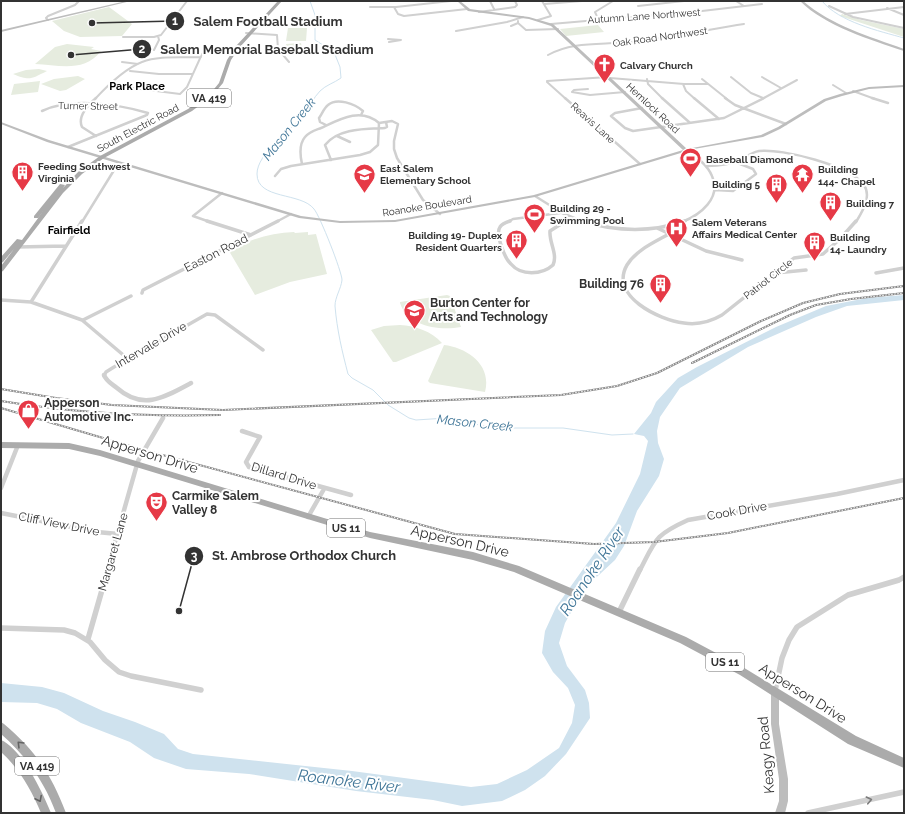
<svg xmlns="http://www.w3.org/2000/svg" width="905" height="814" font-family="Raleway,sans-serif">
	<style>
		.green { fill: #e6ecdf }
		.water { fill: #cfe2ee }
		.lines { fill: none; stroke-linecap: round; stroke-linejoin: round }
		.stream { stroke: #cfe2ee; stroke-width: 1 }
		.street-far4 { stroke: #d0d0d0; stroke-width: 2 }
		.street-far3 { stroke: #d0d0d0; stroke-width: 2.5 }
		.street-far2 { stroke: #d0d0d0; stroke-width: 3.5 }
		.street-far1 { stroke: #d0d0d0; stroke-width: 4.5 }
		.street { stroke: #d0d0d0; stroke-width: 5.5 }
		.secondary { fill: #bdbdbd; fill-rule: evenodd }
		.primary { fill: #ababab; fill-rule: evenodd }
		.rail-casing { stroke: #888; stroke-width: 2 }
		.rail { stroke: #fff; stroke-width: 1; stroke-dasharray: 1.5; stroke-linecap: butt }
		.oneway { stroke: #636363 }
		.oneway2 { stroke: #7a7a7a }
		.labels { text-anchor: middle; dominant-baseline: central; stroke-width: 4; stroke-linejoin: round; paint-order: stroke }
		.far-street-label { font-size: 10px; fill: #333; stroke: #fff }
		.far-poi-label { font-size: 10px; font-weight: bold; fill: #333; stroke: #fff; text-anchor: start }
		.far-neighbourhood-label { font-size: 11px; font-weight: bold; fill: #000; stroke: #fff }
		.shield { fill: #fff; stroke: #707070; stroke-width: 1 }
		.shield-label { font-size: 11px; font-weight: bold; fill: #333 }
		.street-label { font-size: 12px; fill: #333; stroke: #fff }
		.poi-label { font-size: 12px; font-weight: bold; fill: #333; stroke: #fff; text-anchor: start }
		.water-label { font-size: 13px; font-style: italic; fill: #3f7597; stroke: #fff }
		.near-street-label { font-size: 14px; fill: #333; stroke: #fff }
		.near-water-label { font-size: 16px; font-style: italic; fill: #3f7597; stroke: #fff }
		.leader { fill: none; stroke: #333; stroke-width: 1.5 }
		.callout-dot { fill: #333; stroke: #fff; stroke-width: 1.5 }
		.mark-label { font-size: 12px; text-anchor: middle; font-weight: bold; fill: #fff }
		.callout-label { font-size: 13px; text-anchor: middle; font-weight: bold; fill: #333; stroke: #fff; stroke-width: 4; stroke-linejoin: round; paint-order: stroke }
	</style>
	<rect width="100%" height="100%" fill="#fff"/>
	<!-- green -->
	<path class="green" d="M109,7l23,17 -10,12 -42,1 -16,-6 -12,-10z
		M842,14l19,6 43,9v8l-64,-21z
		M598,25l6,7 -38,4 -6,-7z
		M288,28h19l-1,13h-20z
		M301,43l2,10 -15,1 -2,-10z
		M67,44l27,3 -3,2 10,2c-17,22 -42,14 -66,13l20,-17z
		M39,69l8,2c-16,8 -17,10 -34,3l13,-4z
		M78,76l7,3 -19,11 -6,1 -19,-7 13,-5z
		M40,81l-2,11 -27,3 3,-11z
		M294,232l1,1 13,-1v3l8,-1 11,40 -37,8 -35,13 -26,-44c20,-12 42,-18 65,-19z
		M447,295l3,1 11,31c-21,4 -53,0 -61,-24v-1z
		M400,325c16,1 31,6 42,18l-46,19h-3l-22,-32 13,-4z
		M444,345c24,3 48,20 41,47l-55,-9 -2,-2z"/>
	<!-- water -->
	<path class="water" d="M904,295v5l-57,6 -31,11 -68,30 -68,41 -20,29 -3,14 1,12 6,16 -5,17 -22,35 -13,35 -9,14 -30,28 -20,35 -6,20 8,23 18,24 4,13 1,15 -24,36 -21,22 -20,14 -23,11 -40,5 -29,-6 -77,-9 -107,-17 -63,-5 -32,-11 -24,-16 -49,-19 -24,-14 -20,-6 -36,-1v-19l41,4 22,6 39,18 32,11 29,12 14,15 15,5 159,17 119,16 26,-3 30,-14 32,-22 13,-25 3,-18 -7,-17 -15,-16 -11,-19 3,-22 11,-24 60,-84 24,-49 8,-33 -4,-5 -10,-2 17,-21 5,-11 22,-24 19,-11 79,-40 50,-21 41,-8z"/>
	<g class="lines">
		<!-- stream -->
		<path class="stream" d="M310,1l5,14v25l19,12 6,15 1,11c-7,5 -15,7 -21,13 -7,7 -10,16 -17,24 -12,16 -46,38 -46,59 0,26 44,18 57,35 6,7 28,63 28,71 -1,9 -7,17 -7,26 2,24 7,45 13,68l4,4 21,12 15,15 21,13 7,2 30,-2 48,10h69l49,7 21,-1
			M822,1c17,21 57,30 82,37"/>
		<!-- street-far4 -->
		<path class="street-far4" d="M490,1l4,8
			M736,1l8,5
			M544,4l38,-3
			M638,6l46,-5
			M829,6l24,11 51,11
			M370,7h26l55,-6
			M394,7l4,7 6,2 63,-7
			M887,8l17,7
			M479,12l36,-5 2,-2 -2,-4
			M845,14l59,-7
			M598,19l-3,-7 18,-11
			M48,20l-2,-2 2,-2 27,-11 4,-4
			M538,20l13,-4 -9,-15
			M518,23l8,7 32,-1
			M551,24l151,-13 60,-7
			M511,26l7,-3v-2
			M456,31l51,-9 16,-5
			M246,33l31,2 1,14 11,13
			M123,37h31l7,-2 26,-34
			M388,39l13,1 -12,2
			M154,50l5,-10 -1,-4
			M548,55c25,-14 53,-10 81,-13 38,-4 77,-12 115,-18
			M122,62l16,2
			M130,71l29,3h34
			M731,77l20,16 12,5
			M762,77l19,11
			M610,78l74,6h24
			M647,79l1,5 15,15
			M702,79l25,20
			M547,81l61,-4
			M547,82l19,17
			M683,84l3,7 9,8
			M109,85l71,9 7,-7 15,-33 3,-3
			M833,85l13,8
			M588,89l-14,1 -2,2 18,3 35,-3
			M853,91l22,8
			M95,99c13,-14 29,-30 47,-37 17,-7 41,-4 59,-5
			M762,99l35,-19"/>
		<!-- street-far3 -->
		<path class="street-far3" d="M96,98c-8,7 -19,18 -14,29l14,9
			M565,98l75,66
			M662,98l27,24
			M694,98l25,21
			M725,98l10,7 51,19
			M872,98l16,5
			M642,108l-27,5 -4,3 14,12 8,3 91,-13 40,-20
			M42,111c29,-14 76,-7 106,2l-1,2 -79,32
			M379,123l13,-2 6,3 -4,17v8l3,9 26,42 17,14
			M326,125l-6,-3 -1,-4c3,-4 5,-10 9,-13 9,-8 27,-1 35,6l-2,4
			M337,136l13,6
			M331,160l-6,-15c13,-17 41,-16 60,-17l2,-1 -1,-5
			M707,166c11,0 23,-1 33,-6 6,-3 12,-8 19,-9 23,-3 92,15 105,34 8,12 -2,27 -8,37
			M275,176l6,-7 10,-3 69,-11 10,-3 8,-7 1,-22c-18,-16 -39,-4 -58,5 -5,2 -12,4 -16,9 -6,7 -5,18 -3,27
			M715,190l18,1 23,-17 -3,-5 -18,-7
			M535,196l27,17 22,9
			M82,222l34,-55
			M210,222l-17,-6 29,-23
			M276,222l15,-8
			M508,222l5,-3 47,-6
			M572,222l7,-2
			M682,222c18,-7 40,-24 30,-46 -5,-12 -16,-19 -26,-26"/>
		<!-- street-far2 -->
		<path class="street-far2" d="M207,221l44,14
			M510,221c-3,1 -8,3 -10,6 -5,7 5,32 11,37 10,12 31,11 42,1 5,-11 -4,-22 -3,-34l11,-7 15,-3
			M581,221c33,10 70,12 104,0
			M657,228l49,23 36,9
			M669,234c-14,8 -33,16 -42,31 -18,31 32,55 57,58 13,2 26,-1 38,-8l72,-57 29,-4 17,-15 16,-18
			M17,247l49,-1
			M776,273l30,-3
			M876,273l28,-5
			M142,293l1,-3 135,-69
			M1,300l30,2 51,18 46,39
			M31,302l51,-81
			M83,320l48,-24
			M104,376l2,-4 8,-5 93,-53 8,1 48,35"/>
		<!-- street-far1 -->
		<path class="street-far1" d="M104,375c2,6 8,9 13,13 26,23 48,9 74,-5
			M242,431l18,6 -14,25 3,5 102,28
			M1,488l17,-43
			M1,513l96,19 21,2
			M308,517l16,-28
			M107,570l31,-109 25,-43
			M640,570c16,-31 15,-35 48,-50l149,-26 67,-14"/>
		<!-- street -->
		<path class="street" d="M619,612l21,-43
			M1,628l63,2 11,3 15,9 15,18 14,12 12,4 70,14
			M88,639l20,-70
			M775,691l7,-33 7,-18 8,-13 51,-32 51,-15 5,-3
			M808,813l96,-21"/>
		<!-- secondary -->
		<path class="secondary" d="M126,1h5l-130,31v-2z
			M457,1h3l10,8 59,8 24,7 134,125 74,-14 17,-8 46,-28 16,-5 29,-7 35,-2v2l-35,2 -27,7 -16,5 -46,28 -17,8 -69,12 -159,48 -140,25 -55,1 -41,-5 -252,-76 -46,-18v-2l48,18 252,76 39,5 55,-1 139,-25 149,-45 -132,-124 -22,-7 -61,-8z
			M800,1h3c29,25 66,35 101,48v2c-33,-11 -79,-25 -104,-50z
			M775,689l3,1 1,3v31l9,55v22l-3,12h-10l4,-12v-22l-8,-55v-31l1,-3z"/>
		<!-- primary -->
		<path class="primary" d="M278,1h4l-43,47 -8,12 -8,23 -11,13 -20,15 -88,47 -22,16 -19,19 -60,78 -2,1v-6l13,-17 -11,13 -2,1v-6l16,-18 5,1 22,-30 -6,8h-4v-2l26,-32 5,1 -2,3 15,-16 22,-16 88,-47 22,-15 9,-11 8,-23 9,-14z
			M1,442l68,1 31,7 270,82 103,20 46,14 167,71 60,32 110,67 48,22v10l-56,-24 -108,-69 -60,-32 -166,-71 -41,-12 -103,-22 -270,-82 -31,-7 -68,-1z
			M1,722l3,2c32,27 47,50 62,89h-10c-12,-32 -30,-57 -55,-79z
			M1,740c21,9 42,53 50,73h-10c-9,-22 -22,-45 -40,-61z"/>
		<defs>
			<path id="rail" d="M692,363l98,-48 26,-10 35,-6 53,-6
				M1,389l55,9 56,7 111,5 338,-15 56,-9 40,-13 104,-52 42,-18 37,-9 64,-8
				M1,401c73,12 145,16 219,14
				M1,408l143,42 311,84 139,10 60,-2 74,-9 176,-35"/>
		</defs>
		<!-- rail casing -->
		<use href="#rail" class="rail-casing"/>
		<!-- rail -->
		<use href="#rail" class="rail"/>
	</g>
	<!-- one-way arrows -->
	<defs><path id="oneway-chevron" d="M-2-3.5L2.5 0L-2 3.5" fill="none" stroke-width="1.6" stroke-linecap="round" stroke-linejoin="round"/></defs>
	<g class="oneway">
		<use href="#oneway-chevron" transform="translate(20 744) rotate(-135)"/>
		<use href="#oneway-chevron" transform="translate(39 799) rotate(63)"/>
	</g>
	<use class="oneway2" href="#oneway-chevron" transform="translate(869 800) rotate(-12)"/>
	<!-- icons -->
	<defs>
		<symbol id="church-pin" viewBox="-11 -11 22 30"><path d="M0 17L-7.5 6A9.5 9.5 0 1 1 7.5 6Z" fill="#e63946" stroke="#fff"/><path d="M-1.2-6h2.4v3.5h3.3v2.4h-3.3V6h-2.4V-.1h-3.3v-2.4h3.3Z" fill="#fff"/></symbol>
		<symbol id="stadium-pin" viewBox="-11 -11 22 30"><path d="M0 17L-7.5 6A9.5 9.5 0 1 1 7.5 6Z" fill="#e63946" stroke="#fff"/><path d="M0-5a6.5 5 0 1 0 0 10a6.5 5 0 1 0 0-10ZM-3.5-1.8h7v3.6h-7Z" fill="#fff"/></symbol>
		<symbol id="building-pin" viewBox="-11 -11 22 30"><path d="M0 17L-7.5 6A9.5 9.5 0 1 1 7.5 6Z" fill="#e63946" stroke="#fff"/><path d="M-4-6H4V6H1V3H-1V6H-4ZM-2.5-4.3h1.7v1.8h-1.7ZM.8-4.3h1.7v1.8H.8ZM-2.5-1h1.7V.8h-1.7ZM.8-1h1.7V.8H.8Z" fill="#fff"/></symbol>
		<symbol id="school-pin" viewBox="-11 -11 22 30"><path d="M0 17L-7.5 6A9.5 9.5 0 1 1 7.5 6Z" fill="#e63946" stroke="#fff"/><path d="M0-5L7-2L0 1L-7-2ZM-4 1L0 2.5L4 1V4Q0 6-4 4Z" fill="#fff"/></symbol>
		<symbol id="temple-pin" viewBox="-11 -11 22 30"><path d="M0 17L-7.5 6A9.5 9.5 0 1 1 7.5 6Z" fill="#e63946" stroke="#fff"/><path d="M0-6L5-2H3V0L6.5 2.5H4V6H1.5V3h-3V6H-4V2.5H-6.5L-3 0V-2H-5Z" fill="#fff"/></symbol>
		<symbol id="hospital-pin" viewBox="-11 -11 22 30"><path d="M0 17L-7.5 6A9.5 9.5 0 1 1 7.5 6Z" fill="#e63946" stroke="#fff"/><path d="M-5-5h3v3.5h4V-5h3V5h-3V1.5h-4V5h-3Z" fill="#fff"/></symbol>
		<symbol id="shop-pin" viewBox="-11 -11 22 30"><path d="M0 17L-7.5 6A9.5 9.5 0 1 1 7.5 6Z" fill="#e63946" stroke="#fff"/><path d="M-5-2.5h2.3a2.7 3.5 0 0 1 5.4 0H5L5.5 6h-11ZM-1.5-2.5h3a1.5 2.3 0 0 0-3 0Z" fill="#fff"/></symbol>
		<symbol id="theatre-pin" viewBox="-11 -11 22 30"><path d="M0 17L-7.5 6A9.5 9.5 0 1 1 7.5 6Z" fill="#e63946" stroke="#fff"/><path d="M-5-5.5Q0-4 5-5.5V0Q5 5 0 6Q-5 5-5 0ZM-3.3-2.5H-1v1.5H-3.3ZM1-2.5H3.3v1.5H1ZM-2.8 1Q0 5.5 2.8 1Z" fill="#fff"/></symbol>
	</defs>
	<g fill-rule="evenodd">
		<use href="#church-pin" x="592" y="52" width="25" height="34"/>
		<use href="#stadium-pin" x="678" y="146" width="25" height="34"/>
		<use href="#building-pin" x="10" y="160" width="25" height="34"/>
		<use href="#school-pin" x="352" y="162" width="25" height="34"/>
		<use href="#temple-pin" x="790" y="162" width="25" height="34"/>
		<use href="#building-pin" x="764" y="172" width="25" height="34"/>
		<use href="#building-pin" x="818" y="190" width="25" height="34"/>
		<use href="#stadium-pin" x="522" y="202" width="25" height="34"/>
		<use href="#hospital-pin" x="664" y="216" width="25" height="34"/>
		<use href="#building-pin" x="504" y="228" width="25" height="34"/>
		<use href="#building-pin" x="802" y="230" width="25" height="34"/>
		<use href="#building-pin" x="648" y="272" width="25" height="34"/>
		<use href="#school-pin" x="402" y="298" width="25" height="34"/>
		<use href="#shop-pin" x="16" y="398" width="25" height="34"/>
		<use href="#theatre-pin" x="144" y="490" width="25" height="34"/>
	</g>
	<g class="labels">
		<!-- far-street labels -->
		<g class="far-street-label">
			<text transform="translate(644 16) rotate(-4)">Autumn Lane Northwest</text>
			<text transform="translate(660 37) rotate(-8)">Oak Road Northwest</text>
			<text transform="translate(88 106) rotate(1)">Turner Street</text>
			<text transform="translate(653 108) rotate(43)">Hemlock Road</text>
			<text transform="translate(593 123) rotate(42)">Reavis Lane</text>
			<text transform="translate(138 128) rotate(-28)">South Electric Road</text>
			<text transform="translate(427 206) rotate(-9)">Roanoke Boulevard</text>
			<text transform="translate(768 279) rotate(-38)">Patriot Circle</text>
		</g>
		<!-- far-poi labels -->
		<g class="far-poi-label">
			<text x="620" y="65">Calvary Church</text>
			<text x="706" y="159">Baseball Diamond</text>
			<text x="38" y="166">Feeding Southwest<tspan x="38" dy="12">Virginia</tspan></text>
			<text x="380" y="168">East Salem<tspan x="380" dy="12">Elementary School</tspan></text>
			<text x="818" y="169">Building<tspan x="818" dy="12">144- Chapel</tspan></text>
			<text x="760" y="184" text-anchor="end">Building 5</text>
			<text x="846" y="203">Building 7</text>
			<text x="550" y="208">Building 29 -<tspan x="550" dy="12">Swimming Pool</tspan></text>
			<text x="692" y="222">Salem Veterans<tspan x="692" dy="12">Affairs Medical Center</tspan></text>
			<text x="502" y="235" text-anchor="end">Building 19- Duplex<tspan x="502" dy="12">Resident Quarters</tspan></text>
			<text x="830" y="237">Building<tspan x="830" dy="12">14- Laundry</tspan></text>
		</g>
		<!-- far-neighbourhood labels -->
		<g class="far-neighbourhood-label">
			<text x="137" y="86">Park Place</text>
			<text x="69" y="230">Fairfield</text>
		</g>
		<!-- shield labels -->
		<g class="shield">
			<rect x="187" y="89" width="44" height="18" rx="3"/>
			<rect x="327" y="519" width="38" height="18" rx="3"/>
			<rect x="706" y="653" width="38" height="18" rx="3"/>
			<rect x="15" y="757" width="44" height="18" rx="3"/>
		</g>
		<g class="shield-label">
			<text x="209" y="98">VA 419</text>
			<text x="346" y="528">US 11</text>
			<text x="725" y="662">US 11</text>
			<text x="37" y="766">VA 419</text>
		</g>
		<!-- street labels -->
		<g class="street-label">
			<text transform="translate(216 253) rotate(-27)">Easton Road</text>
			<text transform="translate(151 345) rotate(-30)">Intervale Drive</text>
			<text transform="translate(284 476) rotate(17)">Dillard Drive</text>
			<text transform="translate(737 511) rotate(-10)">Cook Drive</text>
			<text transform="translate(59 524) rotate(11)">Cliff View Drive</text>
			<text transform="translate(113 552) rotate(-74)">Margaret Lane</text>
		</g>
		<!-- poi labels -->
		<g class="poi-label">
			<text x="644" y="284" text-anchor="end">Building 76</text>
			<text x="430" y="303">Burton Center for<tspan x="430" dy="14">Arts and Technology</tspan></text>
			<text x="44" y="403">Apperson<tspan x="44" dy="14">Automotive Inc.</tspan></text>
			<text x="172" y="496">Carmike Salem<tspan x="172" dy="14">Valley 8</tspan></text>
		</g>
		<!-- water labels -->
		<g class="water-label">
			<text transform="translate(289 129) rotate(-51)">Mason Creek</text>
			<text transform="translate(475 423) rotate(6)">Mason Creek</text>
		</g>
		<!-- near-street labels -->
		<g class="near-street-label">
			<text transform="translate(150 454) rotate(17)">Apperson Drive</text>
			<text transform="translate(460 541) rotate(13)">Apperson Drive</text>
			<text transform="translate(803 693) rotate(32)">Apperson Drive</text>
			<text transform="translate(766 755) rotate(-95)">Keagy Road</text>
		</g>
		<!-- near-water labels -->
		<g class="near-water-label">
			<text transform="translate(592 571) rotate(-56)">Roanoke River</text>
			<text transform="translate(349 781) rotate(7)">Roanoke River</text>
		</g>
	</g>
	<!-- callouts -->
	<path class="leader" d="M92 23L175 21M71 55L142 49M179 611L194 556"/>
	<g class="callout-dot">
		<circle cx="92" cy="23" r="4"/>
		<circle cx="71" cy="55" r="4"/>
		<circle cx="179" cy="611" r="4"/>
		<circle cx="175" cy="21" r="10"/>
		<circle cx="142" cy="49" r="10"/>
		<circle cx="194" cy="556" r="10"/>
	</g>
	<g class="mark-label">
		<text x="175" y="25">1</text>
		<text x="142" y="53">2</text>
		<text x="194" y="560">3</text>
	</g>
	<g class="callout-label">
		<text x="268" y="26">Salem Football Stadium</text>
		<text x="267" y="54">Salem Memorial Baseball Stadium</text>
		<text x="304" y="560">St. Ambrose Orthodox Church</text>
	</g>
	<!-- border -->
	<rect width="905" height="814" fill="none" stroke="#333333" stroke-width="4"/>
</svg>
